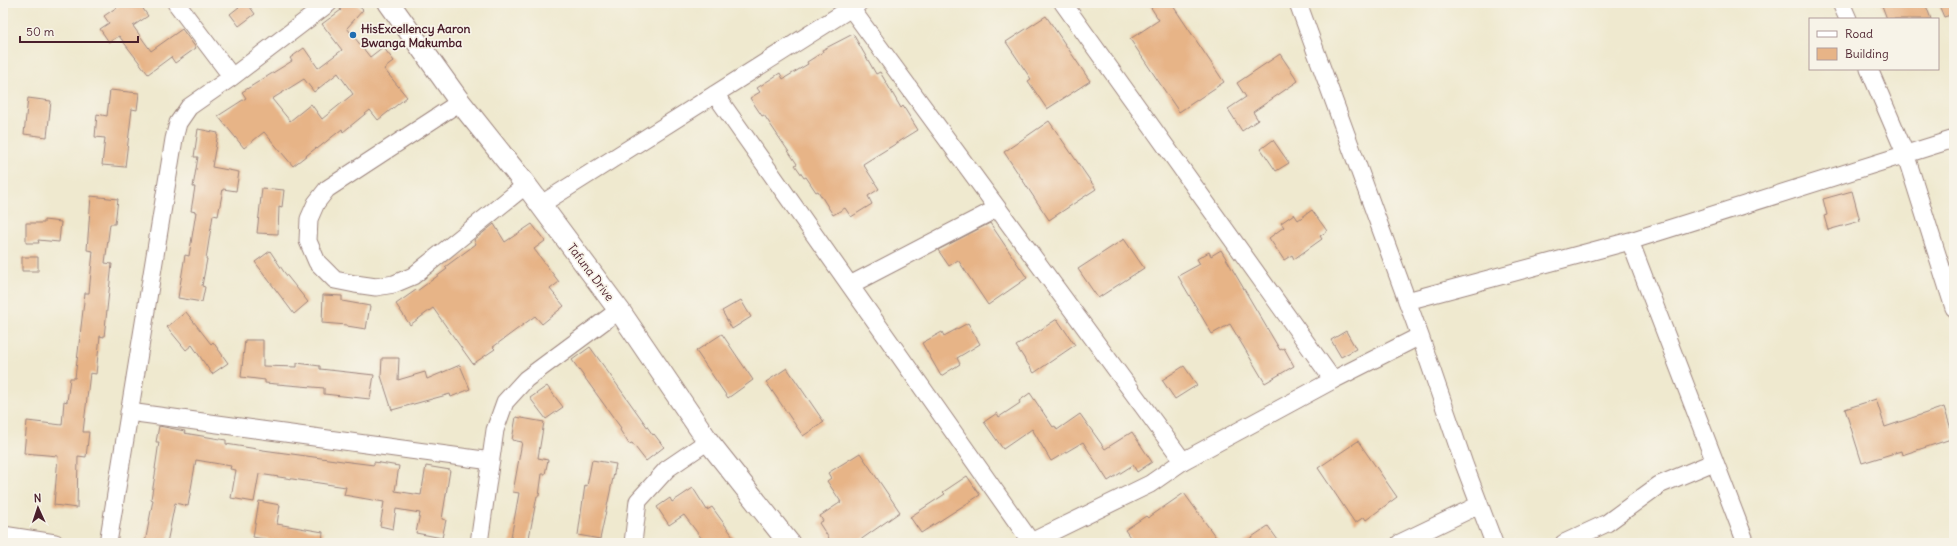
<svg xmlns="http://www.w3.org/2000/svg" width="1957" height="546" font-family="Delius,sans-serif">
	<style>
		.building { fill: #e7b487; fill-rule: evenodd }
		.lines { fill: none; stroke-linecap: round; stroke-linejoin: round }
		.minor-casing { stroke: #9c847d; stroke-width: 19 }
		.major-casing { stroke: #9c847d; stroke-width: 23 }
		.minor { stroke: #fff; stroke-width: 17 }
		.major { stroke: #fff; stroke-width: 21 }
		.poi-dot { fill: #1f6fb2; stroke: #f7f3e8; stroke-width: 1.5 }
		.labels { text-anchor: middle; dominant-baseline: central; stroke-width: 3.5; stroke-linejoin: round; paint-order: stroke }
		.poi-label { font-size: 12px; font-weight: bold; fill: #4a1f2b; stroke: #f7f3e8; text-anchor: start }
		.street-label { font-size: 12px; fill: #4a1f2b; stroke: #f7f3e8 }
	</style>
	<rect width="100%" height="100%" fill="#f7f3e8"/>
	<filter id="ink" filterUnits="userSpaceOnUse"><feTurbulence type="fractalNoise" baseFrequency=".025" numOctaves="2"/><feDisplacementMap in="SourceGraphic" scale="8" xChannelSelector="R" yChannelSelector="G"/><feConvolveMatrix kernelMatrix="1 2 1 2 8 2 1 2 1" color-interpolation-filters="sRGB"/></filter>
	<filter id="wash" filterUnits="userSpaceOnUse"><feTurbulence type="fractalNoise" baseFrequency=".012" numOctaves="4" result="noise"/><feDisplacementMap in="SourceGraphic" scale="16" xChannelSelector="R" yChannelSelector="G"/><feGaussianBlur stdDeviation="0.9" result="paint"/><feColorMatrix in="noise" values="0 0 0 0 0 0 0 0 0 0 0 0 0 0 0 0 0 1.4 0 .05"/><feComposite in="paint" operator="in"/></filter>
	<g filter="url(#wash)">
		<rect width="100%" height="100%" fill="#efe9cf"/>
		<g id="blocks">
			<!-- building -->
			<path class="building" d="M123,3h16l9,13 -15,10 18,25 31,-22 14,19 -21,15 -4,-6 -23,17 -29,-38 -10,6 -9,-13 9,-6 -5,-7z
				M244,3h3l8,11 -16,12 -9,-12z
				M339,3h16l8,7 -16,18 23,29 13,-10 11,14 -10,8 23,28 -29,23 -8,-10 -27,22 -1,-3 -25,20 -1,-1 -23,18 -29,-34 -20,16 -26,-32 28,-18 -4,-6 50,-31 -2,-3 14,-10 14,20 24,-18 -20,-26 19,-14 -3,-3zM338,73l15,21 -31,25 -11,-15 -21,17 -18,-22 32,-20 10,13z
				M1148,3h23l53,79 -45,30 -49,-73 29,-19z
				M1881,3h44l6,16h-44z
				M1938,3h16v11l-10,3z
				M1046,16l44,65 -43,28 -19,-28 3,-2 -25,-37z
				M853,34l23,40 4,-2 21,36 2,-2 15,24 -55,34 16,25 -11,7 4,8 -21,13 -6,-9 -12,7 -15,-24 -2,1 -10,-15 -2,1 -9,-13 2,-1 -33,-49 -2,1 -12,-18 10,-6 -3,-4 23,-15 3,6 25,-15 -1,-2 16,-10 -1,-2z
				M1280,54l18,27 -45,31 5,8 -16,11 -14,-22 18,-12 -9,-14z
				M110,90l29,3 -2,17 -5,-1 -7,58 -23,-2 3,-27 -10,-1 2,-23 10,2z
				M28,98l23,3 -4,36 -23,-3z
				M1049,121l47,68 -47,31 -45,-68z
				M198,129l20,4 -6,34 27,5 -3,19 -13,-2 -5,27 -5,-1 -7,44h1l-5,27 3,1 -3,15 -24,-4 7,-43 4,1 7,-44 -5,-1 4,-24h-2l5,-30h-4z
				M1273,140l16,23 -13,8 -15,-22z
				M262,188l22,2 -2,17 -3,-1 -1,28 -21,-1z
				M1852,191l8,30 -32,9 -4,-14 3,-1 -4,-16z
				M91,196l27,3 -3,25h-5l-5,39 7,1 -8,73 -4,-1 -4,38 -6,-1 -3,25 -4,34h6l-3,25 -8,-1 -1,52 -23,-3 4,-49 -34,-3 3,-32 35,4 2,-24 3,1 3,-24h5l10,-85h4l4,-42 -6,-1z
				M1312,210l15,21 -7,5 2,3 -28,20 -2,-4 -8,5 -15,-22 15,-11 -3,-4 13,-9 4,6z
				M44,220l17,2 -2,20 -21,-2 1,3h-13v-20h18z
				M990,223l37,55 -39,27 -30,-45 -9,6 -11,-16z
				M494,224l11,18 27,-18 13,17 -11,8 25,33 -9,7 14,17 -22,18 -7,-8 -42,31 2,2 -22,15 -40,-56 -23,17 -14,-21 20,-14 1,1 30,-22 -2,-2 31,-23 -2,-4z
				M1124,239l20,29 -46,30 -20,-29z
				M1221,250l59,100 4,-2 10,18 -29,17 -35,-59 -18,10 -34,-58 22,-12 -3,-5 12,-7 2,4z
				M270,251l14,21 24,30 -14,12 -39,-52z
				M22,257h16v14h-16z
				M323,295l19,1v5l28,5 -4,23 -19,-3v-1l-25,-2z
				M741,300l10,17 -19,12 -10,-18z
				M186,312l25,32 2,-2 15,21 -16,11 -20,-29 -6,5 -19,-23z
				M1057,319l18,26 -41,28 -18,-27z
				M968,323l12,21 -23,14 3,6 -19,12 -19,-33 20,-11 2,4z
				M1346,331l10,18 -15,8 -10,-17z
				M722,334l31,46 -25,18 -32,-47z
				M245,340h18v26l34,1v-4l23,3v3l54,6 -4,24 -46,-5v-6l-59,-5v-3l-24,-3z
				M590,347l63,88 1,-1 10,13 -18,14 -14,-18 -3,1 -9,-14 1,-2 -49,-68z
				M382,358h17l-1,22 27,-8 2,7 33,-14 10,24 -19,8 -1,-3 -58,16 -11,-34z
				M1184,366l13,19 -22,14 -13,-19z
				M787,368l37,54 -21,14 -37,-54z
				M547,386l16,21 -17,12 -16,-21z
				M1030,393l23,34 2,-1 2,4 23,-16 25,35 27,-17 20,30 -15,10 -4,-7 -25,16 -25,-39 -32,19 -19,-32 -29,20 -19,-27 13,-9 2,4 21,-14 -1,-2z
				M1876,399l9,28 59,-20 10,31 -52,17 -1,-4 -39,12 -17,-54z
				M516,417l28,5 -6,36 10,2 -3,14h-3l-3,22h-2l-9,47h-18l9,-50 -6,-1 9,-50 -10,-2z
				M159,426l26,5 -1,2 42,7v4l37,6 87,12 24,3v-3l25,4 -4,25 26,4 5,-29 24,4 -8,49 4,1 -4,18 -26,-5 4,-20 -24,-4 -3,20 -13,-3 4,-24 -40,-7 2,-8 -87,-13 -5,28 -23,-4 5,-28 -6,-1 1,-3 -35,-6 -8,46 -13,-3 -8,40h-22l8,-43 -2,-1 5,-30h-1l4,-27h-3z
				M1358,441l39,56 -31,23 -2,-3 -9,6 -37,-55z
				M860,453l40,59 -44,31h-24l-13,-20 4,-2 -3,-5 21,-14 -14,-21 4,-3 -3,-5z
				M592,460l24,4 -16,75 -22,-4 7,-50 2,1z
				M967,476l13,19 -59,38 -11,-16 35,-23 -2,-2z
				M693,488l14,22 5,-3 26,36h-33l-21,-28 -15,10 -12,-18 13,-9 2,4z
				M1184,493l36,50h-86l-9,-13 21,-14 2,2z
				M259,501l21,4 -3,19 46,8 -1,11h-35l-34,-6z
				M1268,526l12,17h-37z"/>
		</g>
	</g>
	<g filter="url(#ink)">
		<use href="#blocks" fill-opacity="0" stroke="#9c847d" stroke-width="1"/>
		<g class="lines">
			<defs>
				<path id="minor" d="M176,3l56,74
					M847,3l336,458
					M1063,3l270,377
					M1298,3l122,333 44,128 30,79
					M1841,3l7,16
					M1869,69l36,84 49,155
					M715,94l316,448
					M460,102l-133,87 -11,14 -7,16 -1,22 9,21 18,18 20,4 21,3 18,-3 19,-8 113,-91
					M540,205l319,-202
					M1630,241l116,302
					M850,285l146,-76
					M1407,301l223,-60 324,-102
					M129,412l362,49
					M3,535l52,8
					M108,543l66,-404 4,-16 11,-16 43,-30 97,-74
					M479,543l16,-113 10,-28 21,-23 93,-69
					M633,543l5,-42 29,-32 41,-28
					M1029,543l121,-59 33,-23 150,-81 87,-44
					M1400,543l79,-38
					M1564,543l43,-20 52,-38 55,-23"/>
				<path id="major" d="M389,3l71,99 66,83 93,125 89,131 81,102"/>
			</defs>
			<!-- minor casing -->
			<use href="#minor" class="minor-casing"/>
			<!-- major casing -->
			<use href="#major" class="major-casing"/>
			<!-- minor -->
			<use href="#minor" class="minor"/>
			<!-- major -->
			<use href="#major" class="major"/>
		</g>
	</g>
	<!-- markers -->
	<circle class="poi-dot" cx="353" cy="35" r="4"/>
	<g class="labels">
		<!-- poi labels -->
		<g class="poi-label">
			<text x="361" y="28">HisExcellency Aaron<tspan x="361" dy="14">Bwanga Makumba</tspan></text>
		</g>
		<!-- street labels -->
		<g class="street-label">
			<text transform="translate(591 272) rotate(53)">Tafuna Drive</text>
		</g>
	</g>
	<!-- margin -->
	<rect width="1957" height="546" fill="none" stroke="#f7f3e8" stroke-width="16"/>
	<!-- legend -->
	<rect x="1809" y="18" width="130" height="52" fill="#f7f3e8" stroke="#b29e9c"/>
	<rect x="1817" y="31" width="20" height="6" fill="#ffffff" stroke="#b29e9c"/>
	<text x="1845" y="38" font-size="12" fill="#4a1f2b">Road</text>
	<rect x="1817" y="48" width="20" height="12" fill="#e7b487" stroke="#b29e9c"/>
	<text x="1845" y="58" font-size="12" fill="#4a1f2b">Building</text>
	<!-- north arrow -->
	<g transform="translate(38 508) rotate(357)" stroke="#f7f3e8" stroke-width="3" paint-order="stroke">
	<path d="M0-3L7 15L0 10L-7 15Z" fill="#4a1f2b"/>
	<text y="-6" font-size="11" font-weight="bold" text-anchor="middle" fill="#4a1f2b">N</text>
	</g>
	<!-- scale -->
	<path d="M20 36v6h118v-6" fill="none" stroke="#4a1f2b" stroke-width="2"/>
	<text x="26" y="36" font-size="12" fill="#4a1f2b" stroke="#f7f3e8" stroke-width="3" paint-order="stroke">50 m</text>
</svg>
